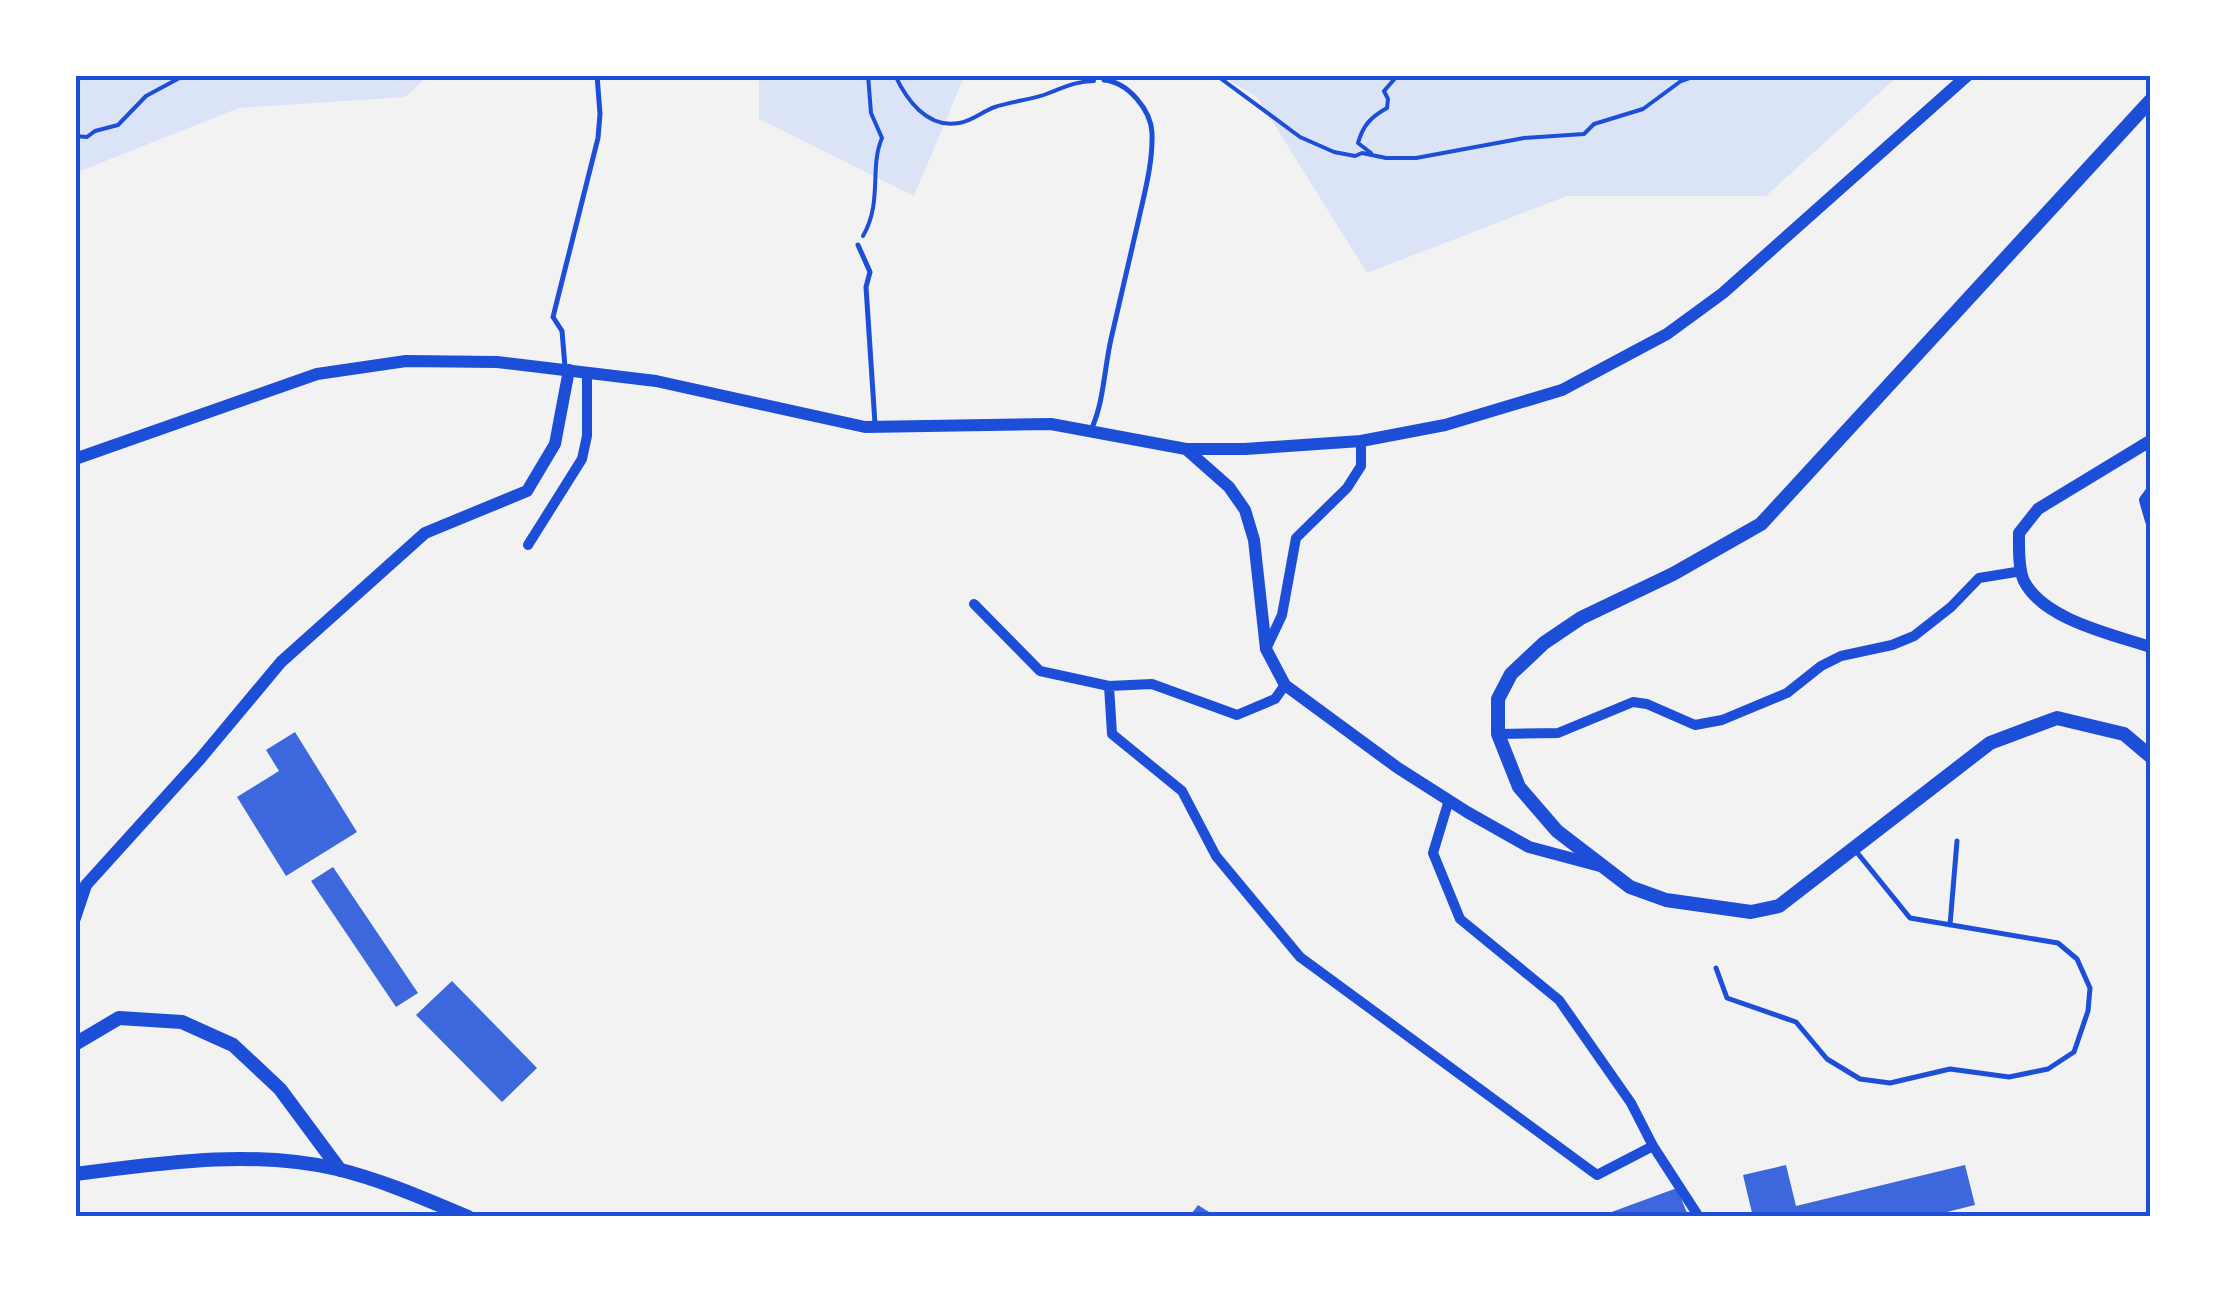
<svg xmlns="http://www.w3.org/2000/svg" width="2225" height="1292" font-family="'Noto Sans',sans-serif">
	<style>
		.green { fill: #dbe4f7 }
		.building { fill: #3d67dc }
		.lines { fill: none; stroke-linecap: round; stroke-linejoin: round }
		.path { stroke: #1d4ed8; stroke-width: 4 }
		.service { stroke: #1d4ed8; stroke-width: 5 }
		.minor { stroke: #1d4ed8; stroke-width: 10 }
		.tertiary { stroke: #1d4ed8; stroke-width: 12 }
		.secondary { stroke: #1d4ed8; stroke-width: 14 }
		.neatline { fill: none; stroke: #1d4ed8; stroke-width: 4 }
	</style>
	<rect width="100%" height="100%" fill="#f2f2f2"/>
	<!-- green -->
	<path class="green" d="M75,75h354l-24,22 -166,11 -164,65z
		M759,75h206l-51,121 -155,-77z
		M1220,75h679l-133,121h-199l-200,77 -110,-176z"/>
	<!-- building -->
	<path class="building" d="M295,732l62,100 -71,44 -49,-79 42,-26 -13,-21z
		M333,867l85,126 -22,14 -85,-126z
		M452,981l85,87 -35,34 -86,-87z
		M1786,1165l10,41 169,-41 10,40 -48,12h-174l-10,-42z
		M1677,1188l10,25 -11,4h-78z
		M1198,1205l19,12h-28z"/>
	<g class="lines">
		<!-- path -->
		<path class="path" d="M895,75c11,24 32,54 64,48 13,-2 24,-12 36,-16 17,-6 37,-7 54,-14 16,-6 27,-12 45,-12
			M1216,75l84,62 34,15 21,4 7,-3 24,5h30l108,-20 60,-4 10,-10 49,-15 38,-28 17,-6
			M75,136l12,1 8,-6 23,-6 28,-29 39,-21
			M1371,153l-13,-10c5,-18 13,-26 29,-35l1,-9 -4,-8 14,-16
			M863,236c20,-35 6,-68 19,-98l-11,-25 -3,-38"/>
		<!-- service -->
		<path class="service" d="M858,245l12,27 -4,15 9,137
			M565,367l-3,-36 -9,-14 45,-179 2,-24 -3,-39
			M1091,430c13,-28 13,-60 20,-91 9,-40 19,-81 28,-121 6,-27 14,-56 13,-85 -1,-23 -24,-51 -48,-53
			M1950,925l7,-84
			M1716,968l11,30 69,24 31,37 33,20 30,4 60,-14 59,8 39,-8 26,-17 14,-41 2,-23 -13,-29 -19,-16 -148,-25 -55,-68"/>
		<!-- minor -->
		<path class="minor" d="M2150,492l-6,8 6,21
			M528,545l54,-86 5,-23v-64
			M974,604l66,67 69,15 43,-2 85,31 38,-16 10,-14
			M1266,649l16,-34 14,-77 51,-50 14,-22v-25
			M1109,686l3,48 70,57 34,65 84,101 297,218 56,-29
			M1498,734l60,-1 75,-31 14,2 48,21 27,-5 65,-27 34,-27 20,-10 51,-11 22,-9 37,-29 28,-29 43,-7
			M1449,800l-16,53 27,66 99,81 72,103 22,43 46,71"/>
		<!-- tertiary -->
		<path class="tertiary" d="M2150,441l-112,68 -19,24c0,14 -1,35 5,48 20,39 88,53 126,66
			M1186,449h59l116,-8 84,-16 117,-35 105,-56 56,-41 245,-218
			M75,459l242,-85 89,-13 91,1 159,19 209,46 186,-3 135,25 43,38 16,23 9,30 12,109 19,36 113,83 69,44 62,35 71,19
			M75,918l11,-33 114,-126 81,-97 144,-129 102,-42 28,-47 14,-74"/>
		<!-- secondary -->
		<path class="secondary" d="M2150,101l-389,423 -88,50 -92,44 -37,25 -33,31 -13,25v35l21,53 38,44 73,56 36,13 85,12 28,-6 211,-163 67,-25 67,16 26,22
			M75,1044l44,-26 63,4 51,23 47,44 60,81
			M75,1174c86,-11 176,-25 262,-5 45,11 88,30 131,48"/>
	</g>
	<!-- border -->
	<rect width="2225" height="1292" fill="none" stroke="#ffffff" stroke-width="155"/>
	<rect x="78" y="78" width="2070" height="1136" class="neatline"/>
</svg>
